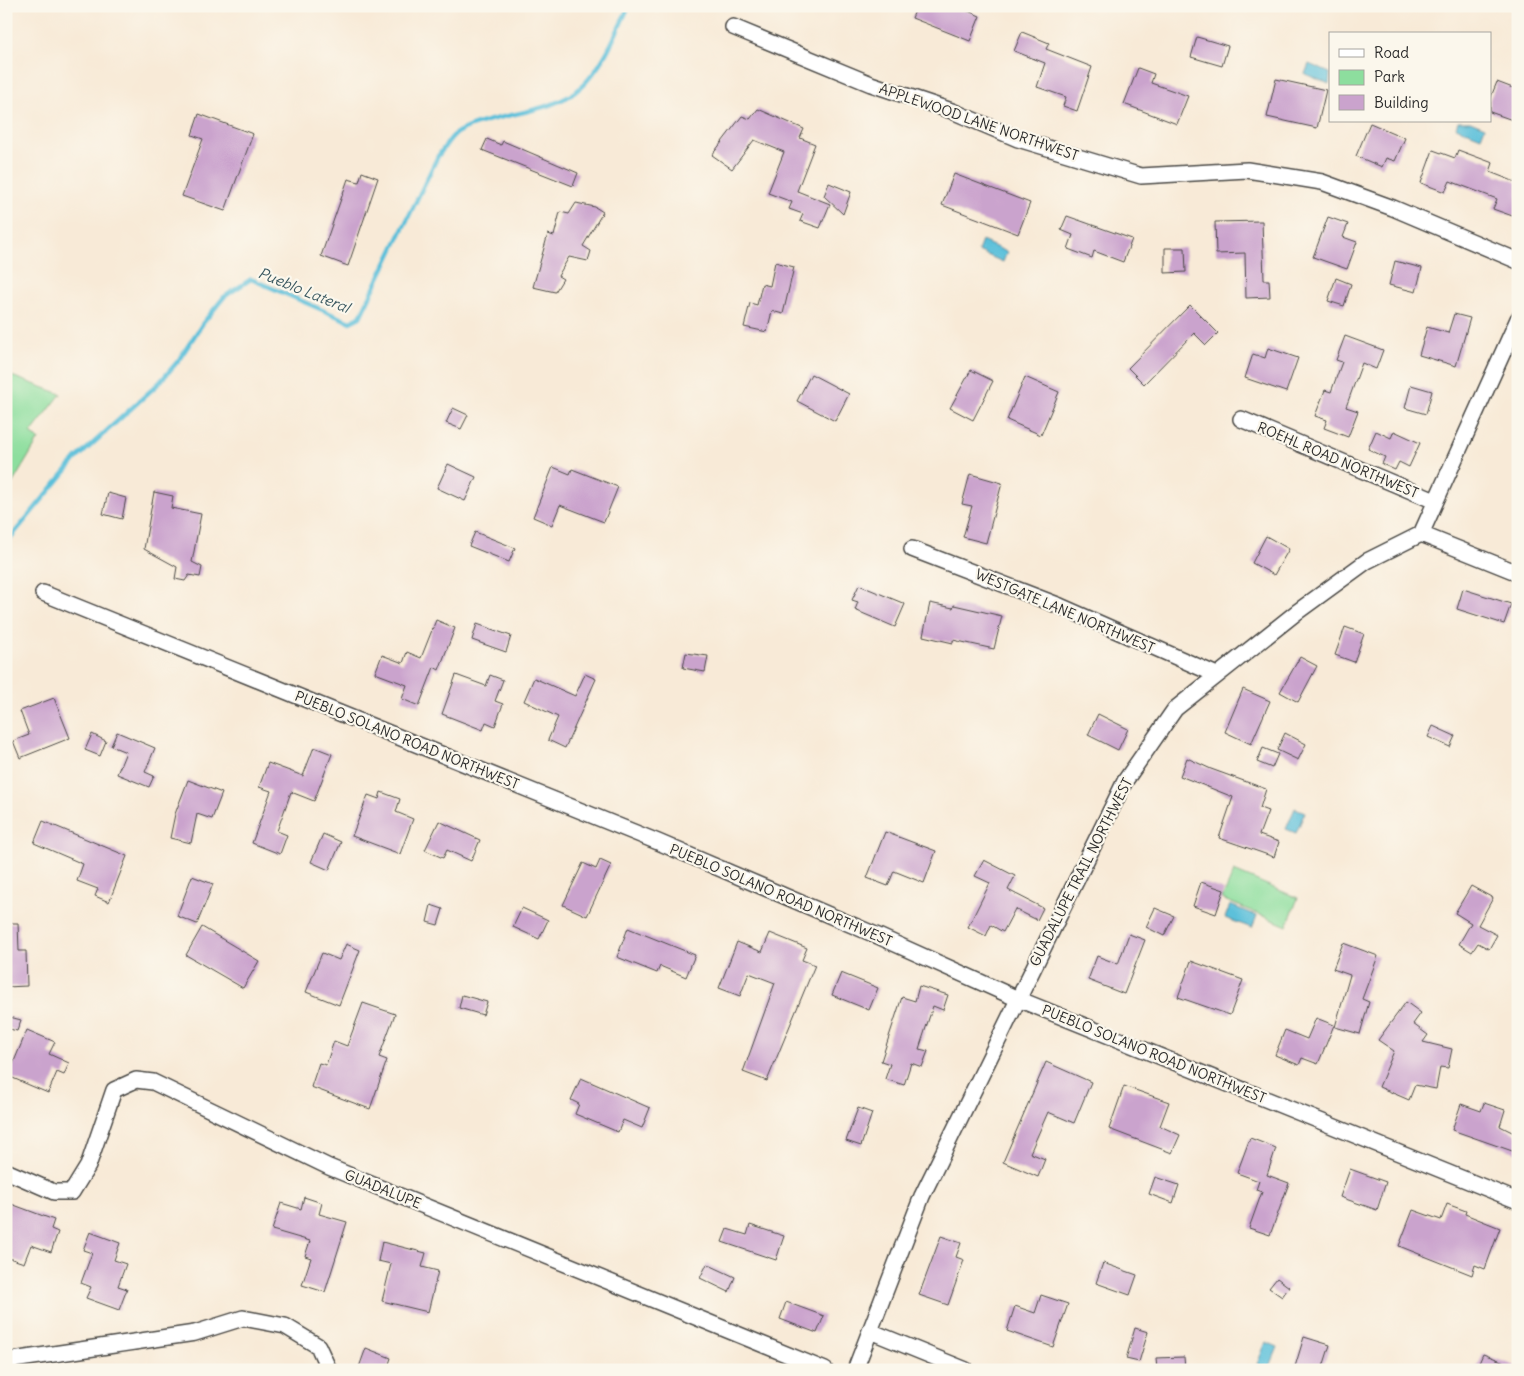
<svg xmlns="http://www.w3.org/2000/svg" width="1524" height="1376" font-family="Delius,sans-serif">
	<style>
		.green { fill: #8dde9e; stroke: #5c8464 }
		.water { fill: #5cc0da; stroke: #447682 }
		.lines { fill: none; stroke-linecap: round; stroke-linejoin: round }
		.stream { stroke: #5cc0da; stroke-width: 4.5 }
		.building { fill: #caa3cd }
		.minor-casing { stroke: #4a4845; stroke-width: 18 }
		.minor { stroke: #fff; stroke-width: 15 }
		.labels { text-anchor: middle; dominant-baseline: central; stroke-width: 4.5; stroke-linejoin: round; paint-order: stroke }
		.street-label { font-size: 14px; fill: #2b2b2b; stroke: #fbf7ec }
		.water-label { font-size: 15px; font-style: italic; fill: #3a5860; stroke: #fbf7ec }
	</style>
	<rect width="100%" height="100%" fill="#fbf7ec"/>
	<filter id="ink" filterUnits="userSpaceOnUse"><feTurbulence type="fractalNoise" baseFrequency=".02" numOctaves="2"/><feDisplacementMap in="SourceGraphic" scale="10" xChannelSelector="R" yChannelSelector="G"/><feConvolveMatrix kernelMatrix="1 2 1 2 8 2 1 2 1" color-interpolation-filters="sRGB"/></filter>
	<filter id="wash" filterUnits="userSpaceOnUse"><feTurbulence type="fractalNoise" baseFrequency=".0096" numOctaves="4" result="noise"/><feDisplacementMap in="SourceGraphic" scale="20" xChannelSelector="R" yChannelSelector="G"/><feGaussianBlur stdDeviation="1.12" result="paint"/><feColorMatrix in="noise" values="0 0 0 0 0 0 0 0 0 0 0 0 0 0 0 0 0 1.4 0 .05"/><feComposite in="paint" operator="in"/></filter>
	<g filter="url(#wash)">
		<rect width="100%" height="100%" fill="#f8ead7"/>
		<!-- green -->
		<path class="green" d="M6,374l55,20 -30,39 8,6 -33,55z
			M1234,871l64,27 -11,28 -65,-27z"/>
		<!-- water -->
		<path class="water" d="M1309,64l21,9 -1,11 -24,-10z
			M1458,121h12l15,6 -4,10 -25,-10z
			M982,241l25,11 -4,10 -25,-11z
			M1295,808l10,4 -9,21 -10,-4z
			M1230,905l27,11 -5,12 -27,-10z
			M1266,1342l12,5 -9,22 -12,-5z"/>
		<g class="lines">
			<!-- stream -->
			<path class="stream" d="M6,543l70,-84 83,-76 19,-22 25,-38 21,-26 27,-18 99,43 10,-5 78,-161c6,-7 12,-20 20,-24 34,-19 95,-18 122,-44 24,-22 35,-53 49,-82"/>
		</g>
		<g id="blocks">
			<!-- building -->
			<path class="building" d="M917,6h39l24,10 -10,25 -58,-23z
				M1022,32l27,11 -3,6 46,18 -15,44 -14,-5 3,-9 -29,-10 8,-24 -31,-12z
				M1197,37l31,9 -6,20 -31,-9z
				M1138,68l16,6 -3,9 37,13 -11,28 -53,-20z
				M1276,79l50,11 -9,38 -50,-11z
				M1497,82l21,8v32l-28,-10v-13z
				M758,109l46,20 -4,9 15,6 -18,47 33,13 -10,24 -20,-7 3,-7 -14,-5 3,-7 -24,-9 16,-41 -30,-12 -22,29 -20,-14 30,-39 8,3z
				M199,114l54,20 -28,77 -43,-15 21,-57 -11,-4z
				M1370,123l35,15 -10,23 -9,-3 -4,9 -26,-11z
				M487,139l14,6 2,-4 75,32 -5,13 -91,-36z
				M1433,150l22,8 3,-8 35,13 -3,9 28,11v35l-25,-9 4,-10 -47,-18 -5,11 -24,-9z
				M362,172l16,6 -30,88 -27,-10 27,-77 11,3z
				M954,174l76,29 -12,31 -76,-29z
				M829,183l22,9 -8,22 -19,-18z
				M576,203l19,4 8,5 -20,34 8,5 -3,10 -19,-4 -11,19 5,3 -8,13 -22,-5 15,-53 6,2 6,-24 9,2z
				M1067,216l65,23 -9,23 -29,-11 -2,7 -24,-9 5,-14 -12,-5z
				M1328,217l20,7 -5,13 14,5 -10,27 -34,-12z
				M1262,221l2,59h5l1,17 -24,1 -1,-45 -29,1 -1,-32z
				M1165,248h20l1,24 -21,1z
				M1395,261l27,7 -6,24 -27,-7z
				M775,262l19,5 -11,47 -11,-3 -5,21 -23,-5 6,-24 7,2 5,-21 8,2z
				M1336,278l15,6 -7,22 -16,-5z
				M1190,305l28,28 -12,12 -12,-12 -50,51 -16,-16z
				M1454,314l16,4 -14,48 -37,-11 8,-28 21,6z
				M1345,336l38,14 -7,19 -14,-6 -16,44 12,4 -10,26 -24,-9 3,-8 -12,-4 10,-26 6,2 11,-30 -6,-2z
				M1268,348l30,10 -12,34 -41,-14 8,-24 12,4z
				M971,370l22,11 -20,39 -23,-12z
				M811,374l38,20 -14,27 -38,-20z
				M1025,377l34,15 -18,43 -34,-15z
				M1411,385l21,6 -6,23 -21,-6z
				M453,408l15,7 -7,14 -15,-6z
				M1376,431l15,7 3,-7 26,12 -11,24 -10,-5 -4,8 -13,-6 3,-7 -17,-8z
				M448,464l28,13 -11,24 -28,-13z
				M553,467l17,7 2,-5 46,18 -14,35 -44,-17 -8,20 -19,-8z
				M970,474l32,9 -16,60 -23,-6 9,-31 -10,-2z
				M154,492l19,4 -2,12 30,6 -9,48 10,5 -2,10 -11,-2 -4,6 -10,-2 2,-12 -33,-18z
				M108,493l18,5 -4,21 -19,-5z
				M475,532l40,16 -6,14 -40,-16z
				M1266,536l23,13 -15,26 -22,-12z
				M859,585l46,19 -10,23 -40,-17 3,-8 -6,-2z
				M1463,589l48,15 -7,20 -47,-15z
				M930,603l23,5 1,-3 48,11 -8,33 -41,-9v3l-30,-7z
				M436,620l19,8 -16,42 -5,-3 -15,39 -17,-7 5,-14 -32,-12 7,-18 21,8 4,-11 14,6z
				M477,624l34,12 -5,16 -34,-12z
				M1345,627l19,7 -10,28 -19,-7z
				M686,653l22,3 -3,16 -22,-4z
				M1300,657l17,9 -19,36 -18,-10z
				M585,674l11,5 -31,69 -17,-8 10,-23 -34,-16 10,-23 41,18z
				M456,675l30,11 4,-11 13,5 -8,21 8,3 -8,22 -9,-4 -3,8 -41,-16z
				M1243,689l27,12 -19,43 -26,-12z
				M54,698l16,40 -50,20 -7,-17 16,-6 -9,-24z
				M1098,714l30,15 -10,21 -30,-15z
				M1433,726l22,10 -5,11 -22,-10z
				M117,732l38,16 -10,24 9,4 -5,11 -32,-13 9,-22 -15,-6z
				M1285,733l21,11 -8,16 -21,-10z
				M92,734l14,7 -6,15 -15,-6z
				M314,747l18,7 -18,47 -23,-9 -14,39 10,4 -7,19 -28,-11 19,-52 -12,-4 9,-24 35,13z
				M1263,748l15,6 -6,14 -15,-6z
				M1187,758l24,11 55,20 -6,19 8,3 -9,24 20,7 -5,15 -55,-19 14,-41 -53,-21z
				M188,780l34,13 -10,26 -15,-5 -6,29 -21,-5 5,-24z
				M381,792l19,7 -4,13 17,7 -13,35 -48,-18 16,-41 11,4z
				M43,821l84,35 -18,46 -14,-6 3,-7 -21,-8 6,-17 -49,-21z
				M439,821l41,19 -9,21 -24,-11 -4,8 -18,-8z
				M885,832l51,19 -12,32 -30,-12 -6,15 -21,-8z
				M323,834l18,8 -12,28 -18,-8z
				M600,860l11,5 -24,51 -24,-11 20,-42 13,6z
				M984,860l31,16 -7,14 35,18 -6,12 -22,-11 -12,23 -12,-7 -5,11 -18,-9 22,-44 -15,-7z
				M192,876l21,8 -16,40 -20,-8z
				M1201,882l23,8 -8,24 -23,-8z
				M1471,886l22,12 -15,27 19,10 -8,14 -11,-6 -6,9 -13,-8 12,-21 -16,-10z
				M431,905l12,4 -5,16 -11,-3z
				M522,908l26,12 -9,19 -26,-12z
				M1155,908l19,8 -10,20 -18,-9z
				M6,923h12l1,28h7l1,35 -21,1z
				M202,927l57,34 -16,27 -57,-33z
				M628,928l67,27 -9,22 -26,-11 -3,7 -40,-16z
				M770,933l37,15 -5,12 13,5 -48,116 -24,-9 32,-89 -26,-10 -9,23 -21,-8 18,-46 25,10z
				M1129,934l16,6 -21,54 -36,-14 9,-24 21,8z
				M1343,943l35,13 -16,43 7,3 -9,32 -25,-7 15,-52 -17,-6z
				M346,944l14,6 -21,55 -33,-13 16,-39 17,7z
				M1191,961l52,19 -13,35 -52,-18z
				M841,973l37,15 -9,22 -37,-15z
				M919,986l29,9 -5,15 -10,-4 -14,43 9,2 -6,16 -11,-4 -7,22 -19,-6 5,-15 -9,-3 21,-64 13,4z
				M462,995l25,7 -4,13 -24,-7z
				M1406,1002l15,11 -8,11 15,11 -5,7 29,7 -4,19 -8,-1 -4,22 -21,-4 -6,15 -30,-13 15,-36 -16,-11z
				M363,1003l32,11 -16,43 8,3 -17,49 -59,-22 8,-24 7,2 8,-24 13,5z
				M6,1016l15,4 -4,11 -11,-3z
				M1316,1018l18,7 -16,39 -16,-6 -3,7 -24,-10 10,-25 22,9z
				M27,1030l28,12 -6,12 20,9 -5,12 -7,-3 -9,21 -40,-17z
				M1046,1062l45,20 -17,41 -26,-11 -18,41 15,6 -7,18 -35,-15z
				M581,1078l69,30 -8,20 -19,-8 -5,12 -43,-18 4,-10 -8,-4z
				M1124,1086l45,16 -9,24 20,9 -8,18 -63,-24z
				M1484,1103l21,7 -5,16 18,9v18l-66,-23 9,-26 20,7z
				M858,1108l14,5 -11,33 -15,-5z
				M1250,1138l26,10 -9,27 22,8 -19,52 -21,-7 13,-36 -6,-2 3,-9 -22,-8z
				M1350,1169l36,13 -9,28 -37,-13z
				M1155,1177l24,8 -6,18 -24,-9z
				M304,1197l18,6 -3,11 28,8 -22,70 -23,-7 9,-27 -6,-2 5,-15 -38,-11 9,-27 20,6z
				M6,1202l48,18 -3,9 7,3 -7,20 -20,-7 -7,18 -18,-6z
				M1447,1204l19,7 -1,3 35,14 -15,41 -10,-4 -3,10 -73,-29 14,-36 28,10z
				M750,1225l34,11 -8,24 -54,-18 5,-13 20,6z
				M90,1232l30,11 -6,17 12,4 -8,22 9,3 -8,21 -33,-12 5,-11 -10,-4 11,-30 -9,-3z
				M941,1236l20,7 -5,14 8,3 -16,45 -29,-10z
				M382,1242l44,11 -4,14 16,4 -10,41 -46,-11 9,-37 -13,-3z
				M1103,1263l34,12 -7,20 -34,-12z
				M707,1264l28,13 -6,15 -29,-14z
				M1277,1278l12,9 -7,10 -13,-9z
				M1041,1295l27,9 -15,43 -46,-16 8,-25 20,7z
				M786,1302l38,14 -7,17 -37,-14z
				M1135,1328l13,4 -9,30 -13,-3z
				M1304,1337l26,8 -8,25h-28z
				M366,1348l25,10 -4,12h-29z
				M1483,1354l35,13v3h-42z
				M1184,1357l1,13h-28l-1,-12z"/>
		</g>
	</g>
	<g filter="url(#ink)">
		<use href="#blocks" fill-opacity="0" stroke="#4a4845" stroke-width="1"/>
		<g class="lines">
			<defs>
				<path id="minor" d="M733,27l138,57 81,27 66,28 123,37 106,-6 75,12 71,26 125,53
					M1241,419l194,82
					M1421,534l97,39
					M912,549l148,57 157,69
					M43,593l615,249 220,94 140,63 500,202
					M6,1171l48,21h18l16,-26 26,-76 22,-10 17,2 176,85 496,203
					M870,1331l96,39
					M6,1361l189,-28 48,-15 42,8 33,20 11,24
					M855,1370l67,-174 203,-415 50,-72 122,-97 70,-51 54,-27 97,-215"/>
			</defs>
			<!-- minor casing -->
			<use href="#minor" class="minor-casing"/>
			<!-- minor -->
			<use href="#minor" class="minor"/>
		</g>
	</g>
	<g class="labels">
		<!-- street labels -->
		<g class="street-label">
			<text transform="translate(979 122) rotate(19)">APPLEWOOD LANE NORTHWEST</text>
			<text transform="translate(1338 460) rotate(23)">ROEHL ROAD NORTHWEST</text>
			<text transform="translate(1065 611) rotate(23)">WESTGATE LANE NORTHWEST</text>
			<text transform="translate(407 740) rotate(22)">PUEBLO SOLANO ROAD NORTHWEST</text>
			<text transform="translate(1081 872) rotate(-63)">GUADALUPE TRAIL NORTHWEST</text>
			<text transform="translate(781 895) rotate(23)">PUEBLO SOLANO ROAD NORTHWEST</text>
			<text transform="translate(1154 1054) rotate(22)">PUEBLO SOLANO ROAD NORTHWEST</text>
			<text transform="translate(383 1189) rotate(22)">GUADALUPE</text>
		</g>
		<!-- water labels -->
		<g class="water-label">
			<text transform="translate(304 290) rotate(22)">Pueblo Lateral</text>
		</g>
	</g>
	<!-- margin -->
	<rect width="1524" height="1376" fill="none" stroke="#fbf7ec" stroke-width="25"/>
	<!-- legend -->
	<rect x="1329" y="32" width="162" height="90" fill="#fbf7ec" stroke="#a8a59f"/>
	<rect x="1339" y="49" width="25" height="8" fill="#ffffff" stroke="#a8a59f"/>
	<text x="1374" y="58" font-size="15" fill="#2b2b2b">Road</text>
	<rect x="1339" y="70" width="25" height="15" fill="#8dde9e" stroke="#a8a59f"/>
	<text x="1374" y="82" font-size="15" fill="#2b2b2b">Park</text>
	<rect x="1339" y="95" width="25" height="15" fill="#caa3cd" stroke="#a8a59f"/>
	<text x="1374" y="108" font-size="15" fill="#2b2b2b">Building</text>
</svg>
